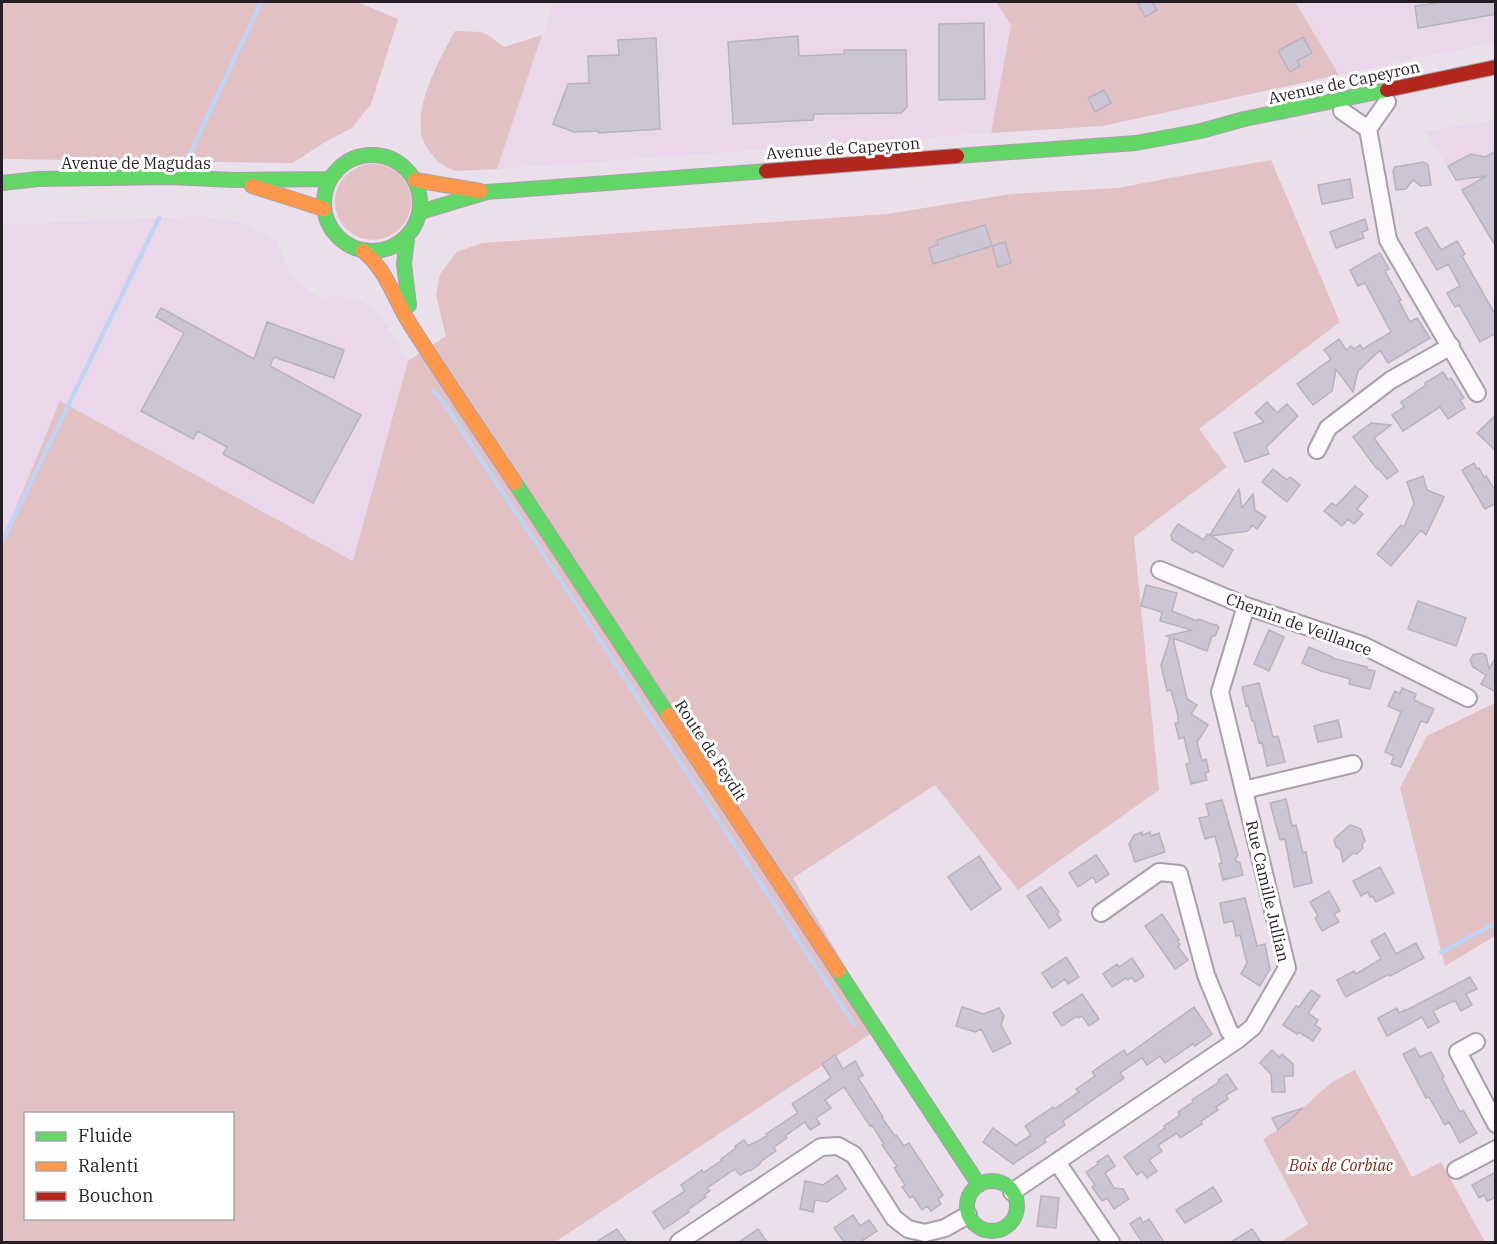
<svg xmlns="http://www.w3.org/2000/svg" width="1497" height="1244" font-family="'IBM Plex Serif',serif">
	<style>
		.built { fill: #ebd7ec }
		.green { fill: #e1c1c3; fill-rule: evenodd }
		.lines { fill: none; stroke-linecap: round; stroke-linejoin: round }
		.stream { stroke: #c2d2f3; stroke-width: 4.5 }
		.building { fill: #ccc5d6; stroke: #b7b2bc; stroke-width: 1.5 }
		.street-casing { stroke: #a8a0a8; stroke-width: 20 }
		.fast-casing { stroke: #a8a0a8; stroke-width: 16 }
		.slow-casing { stroke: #a8a0a8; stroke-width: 16 }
		.jam-casing { stroke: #a8a0a8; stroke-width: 16 }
		.street { stroke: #fcfafc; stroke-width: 16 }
		.fast { stroke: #63d668; stroke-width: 14 }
		.slow { stroke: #ff974d; stroke-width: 14 }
		.jam { stroke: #b3261e; stroke-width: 14 }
		.labels { text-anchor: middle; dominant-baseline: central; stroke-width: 6; stroke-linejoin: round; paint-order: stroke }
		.street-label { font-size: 16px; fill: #261e26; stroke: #fff }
		.park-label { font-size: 16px; font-style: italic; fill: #792a22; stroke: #fff }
	</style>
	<rect width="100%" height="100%" fill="#eadfeb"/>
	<!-- built -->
	<path class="built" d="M554,2h442l15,23 -20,108 -494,36z
		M1295,2h200v40l-156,33z
		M1495,120v127l-69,-116z
		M202,216l38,6 37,19 13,34 29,23 21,-3 23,7 17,13 28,46 -55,200 -293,-160 -58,140v-316z"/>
	<!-- green -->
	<path class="green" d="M2,2h355l41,17 -27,85 -19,24 -27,14 -32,21 -291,-4z
		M996,2h299l44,73 -237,51 -111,7 20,-108z
		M455,31l25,1 8,3 16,12 38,-12 -45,134 -41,2c-11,-3 -19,-9 -26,-19 -4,-6 -9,-12 -9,-21 -4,-31 19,-73 34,-100z
		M1271,160l69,162 -141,107 28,38 -93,70 25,253 -141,100 -83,-105 -142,93 88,149 -326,215h-553v-701l58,-140 293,160 55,-200 38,-25 -10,-41 4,-21 17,-22 25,-9 405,-29 124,-20 107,-6 68,-13zM26,1114h206v104h-206z
		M335 202a38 38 0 1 1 76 0a38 38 0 1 1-76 0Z
		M1495,703v233l-50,30 -45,-178 27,-52z
		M1355,1070l57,107 29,-15 44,80h-205l28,-18 -45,-85 15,-9 54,-48z"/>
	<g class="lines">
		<!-- stream -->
		<path class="stream" d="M187,160l74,-158
			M434,391l10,12 286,435 124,186
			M2,542l157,-324
			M1441,952l55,-29"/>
	</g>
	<!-- building -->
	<path class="building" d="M1137,2h15l5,8 -12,7z
		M1437,2h59v12l-78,14 -3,-22 22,-3z
		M984,23l1,76 -46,1v-76z
		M798,36l1,20 45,-2v-4h62l1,57 -6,6 -87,1 -1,6 -80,4 -5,-82z
		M1303,37l9,16 -15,8 3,5 -10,6 -12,-21z
		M656,38l4,91 -61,4v-2l-25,1 -21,-8 15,-40 21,-1 -1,-27 31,-1 -1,-15z
		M1104,90l7,13 -16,9 -7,-14z
		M1496,151v96l-34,-57 25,-14 -31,4 -8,-14 23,-12 14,3z
		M1424,162l4,3 3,20 -10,1 -8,-6 -7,9 -10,1 -3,-19 2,-4z
		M1350,179l3,19 -31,6 -4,-19z
		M1365,219l3,11 -6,2 2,6 -28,10 -6,-16z
		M985,225l7,21 -59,18 -4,-16 9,-3 -1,-5z
		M1427,227l14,23 16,-9 8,13 -3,2 34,60v17l-16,9 -21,-37 -4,2 -8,-14 13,-7 -12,-22 -11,6 -22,-37z
		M1005,242l6,21 -13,4 -6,-21z
		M1380,253l9,16 -4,2 16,29 -2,1 11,21 7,-4 13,20 -42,25 -8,-13 -22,21 -5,21 -17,-23 -4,22 -19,14 -16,-21 34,-25 -7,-9 15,-11 7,11 5,-4 3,3 6,-4 3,4 28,-17 -26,-49 -7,3 -8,-16z
		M161,308l93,51 13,-37 77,28 -10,28 -60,-21 -4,9 91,49 -48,88 -90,-49 4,-7 -29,-16 -5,8 -52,-28 43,-78 -28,-16z
		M1443,372l5,8 3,-2 13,20 -4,2 5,8 -17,11 -8,-12 -37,24 -11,-16 12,-8 -3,-5 25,-17 -1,-2z
		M1267,402l10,11 10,-9 11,12 -32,31 3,7 -24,8 -11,-29 30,-11 -9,-9z
		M1496,415v36l-19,-18z
		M1371,423l20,2 -17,13 24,33 -11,8 -9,-11 -1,1 -24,-32z
		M1474,463l3,6 2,-1 5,9 2,-1 10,16v11l-11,6 -23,-39z
		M1273,469l14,11 3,-3 10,8 -13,17 -25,-20z
		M1423,476l4,14 17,7 -18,38 -5,-5 -30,36 -14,-12 24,-29 3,2 10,-24 -7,-21z
		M1355,486l13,10 -11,13 6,5 -9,10 -6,-5 -6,7 -18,-15 8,-8 4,3z
		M1239,489l3,19 11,-14 2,16 11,7 -9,12 -5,-4 -4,6 -37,5 22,14 -10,17 -27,-16 -3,2 -21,-13 -1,-5 7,-11 26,16 3,-6 3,1z
		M1146,585l31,8 -5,18 25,10 1,-2 17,6 2,-1 -1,1 3,2 -4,9h-3l-5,15 -34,-13 14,61 10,6 -6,9 17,11 -11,17 5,19 4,-2 3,13 -4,1 2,7 -16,4 -5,-20 4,-1 -6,-26 -5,2 -4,-16h3v-7l-7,-26 -4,1 -6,-26 9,-27 -4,-2 26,-6 -32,-9 2,-9 -21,-6z
		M1418,601l48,17 -10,28 -48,-17z
		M1269,630l15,7 -15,34 -15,-7z
		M1309,647l23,10v1l35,9 -1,2 9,2 -5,18 -21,-5 1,-5 -29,-8 -19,-8z
		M1481,653l5,2 3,14 7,-12v35l-15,-8 5,-9 -13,-8 -3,-7 3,-5z
		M1259,683l14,54 5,-1 7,26 -18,4 -5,-24 -3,1 -5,-22h-2l-4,-16 -2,1 -4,-19z
		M1402,688l14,6 -2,6 20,9 -7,14 -6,-2 -20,46 -10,-3 3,-8 -9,-4 16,-40 -13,-6 7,-15 5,3z
		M1338,720l4,17 -24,5 -4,-16z
		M1286,799l6,27 4,-1 7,28 3,-1 6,31 -18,4 -9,-48 -5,1 -10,-37z
		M1222,800l16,55 -3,5 5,3 3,12 -20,5 -4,-16 3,-1 -7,-27 -10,3 -6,-21 10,-2 -3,-12z
		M1350,825l11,4 4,12 -3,3 1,4 -6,6 -4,-1 -10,9 -3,-13 -4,-2 -2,-8z
		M1142,832v3l8,-3 1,4 8,-3 6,19 -30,10 -6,-18 5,-9z
		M1096,855l13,19 -13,9 -3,-6 -15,10 -9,-14z
		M979,856l22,33 -30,21 -23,-33z
		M1380,867l14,26 -18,9 -4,-6 -2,1 -2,-5 -7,4 -8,-15z
		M1041,887l18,25 -2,2 4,6 -12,8 -22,-32z
		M1329,891l11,20 -6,3 5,8 -17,9 -7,-13 3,-2 -8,-14z
		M1245,898l12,48 8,-2 5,25 -10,17 -19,-12 6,-11 -7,-28 -4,1 -3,-15 -9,2 -4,-20z
		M1162,914l17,26 -2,1 3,4 -2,2 10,13 -13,9 -30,-43z
		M1385,933l11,21 20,-11 8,15 -34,18 -1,-2 -43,23 -9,-17 17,-9 2,3 25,-15 -10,-18z
		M1066,957l13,20 -11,7 -3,-5 -13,9 -10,-15z
		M1132,958l12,18 -9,6 -3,-5 -4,3 -2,-2 -14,9 -9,-13 14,-10 2,3z
		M1470,977l7,12 -11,5 6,11 -11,6 -6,-11 -22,11 6,11 -11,6 -6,-11 -35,19 -9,-18 19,-10 2,5 6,-3v1z
		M1311,990l9,6 -12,17 10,7 -3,5 6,4 -8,12 -14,-9 -2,2 -14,-9 13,-19 3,1z
		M1082,994l17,25 -10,7 -7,-10 -4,2 -1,-2 -15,10 -9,-13z
		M962,1007l22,7 15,-6 5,8 -3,9 10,18 -18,9 -12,-23 -6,3 -19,-6z
		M1194,1007l18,27 -17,12 -2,-2 -28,19 -5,-7 -13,9 -5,-7 -22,15 4,5 -61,43 2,4 -21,14 2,3 -33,22 -30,-22 10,-14 23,17 15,-10 -6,-9 28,-19 1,2 25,-17 -3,-3 19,-13 -3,-4 32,-22 3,5z
		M1415,1048l5,9 11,-5 13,25 -2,1 18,34 3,-2 14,23 -17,10 -11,-21 -4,3 -16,-28 -3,1 -23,-44z
		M1272,1050l7,7 3,-3 11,10v12h-9l1,16h-13l-1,-18 -11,-11z
		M835,1055l8,14 12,-8 8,14 -5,3 25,39 -1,1 13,18 1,-1 8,11 5,-3 34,52 -5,4 3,5 -10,7 -4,-5 -5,4 -9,-14 -3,2 -8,-11 3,-2 -11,-17 3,-2 -15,-21 2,-1 -12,-19 -2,1 -26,-39 -19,13 6,8 -15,10 4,6 -10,6 -5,-8 -20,14 2,2 -13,9 2,4 -16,11 1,1 -11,8 -1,-1 -9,5 -5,-6 -28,19 3,3 -6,4 2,2 -18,13 1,2 -25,17 -11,-17 32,-21 -4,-6 21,-15 1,3 19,-13 -1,-1 15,-11 -1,-2 9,-6 4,6 19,-10 -1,-2 32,-21 -6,-9 39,-26 -9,-14z
		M1227,1074l10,15 -11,6 2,4 -12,8 2,3 -17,11 1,3 -22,14 -3,-5 -19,12 4,6 -13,9 8,11 -10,7 -5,-7 -5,4 -13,-18 41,-29 -1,-2 16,-11 -2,-3 15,-10 -1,-2 27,-18 -1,-2z
		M1303,1108l-25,22 -6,-12z
		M1108,1155l7,11 -10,7 9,15 9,1 6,10 -15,10 -7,-11 -5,3 -10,-14 3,-2 -9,-13 12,-8 -1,-2z
		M1496,1172v25l-9,4 -3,-6 -5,3 -7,-13z
		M837,1175l9,14 -19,13 -12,-2 -2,12 -13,-3 5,-28 18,4z
		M1213,1187l9,14 -37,22 -9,-13z
		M1041,1196l18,2 -3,30 -19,-2z
		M853,1215l7,11 9,-6 8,11 -17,11h-16l-10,-14z
		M1140,1217l3,6 6,-4 15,23h-22l-12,-18z
		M617,1229l9,13h-30z
		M758,1229l9,13h-28z
		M1252,1229l9,13h-30z"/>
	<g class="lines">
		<defs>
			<path id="street" d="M1342,111l26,18 20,111 89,153
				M1368,129l19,-27
				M1317,450l11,-22 63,-48 60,-34
				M1160,570l86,36 116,39 106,53
				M1244,790l109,-26
				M1101,913l58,-41 20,2 27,101 23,56 8,9
				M1476,1042l-18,10 38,72
				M1057,1162l54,80
				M1456,1170l40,-21
				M1012,1192l225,-152 16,-13 34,-59 -67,-276 26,-86
				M679,1242l142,-95 17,-1 16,9 40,63 14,11 17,4 20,-5 23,-13"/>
			<path id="fast" d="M324 203a48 48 0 1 1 96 0a48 48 0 1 1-96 0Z
				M957,156l179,-13 65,-12 43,-12 143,-29
				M2,183l36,-4 131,-2 65,3 96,-1
				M420,212l67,-20 279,-21
				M407,238l-3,26 5,41
				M515,483l153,232
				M838,971l141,214
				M967 1206a25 25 0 1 1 50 0a25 25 0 1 1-50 0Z"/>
			<path id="slow" d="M415,180l65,11
				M252,186l72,23
				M363,251c24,19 31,48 47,73 34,54 70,106 105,159
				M668,715l170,256"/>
			<path id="jam" d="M1387,90l109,-23
				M766,171l191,-15"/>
		</defs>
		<!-- street casing -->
		<use href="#street" class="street-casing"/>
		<!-- fast casing -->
		<use href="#fast" class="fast-casing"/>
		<!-- slow casing -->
		<use href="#slow" class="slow-casing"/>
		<!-- jam casing -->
		<use href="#jam" class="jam-casing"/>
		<!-- street -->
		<use href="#street" class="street"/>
		<!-- fast -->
		<use href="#fast" class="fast"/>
		<!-- slow -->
		<use href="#slow" class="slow"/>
		<!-- jam -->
		<use href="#jam" class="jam"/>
	</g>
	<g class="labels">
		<!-- street labels -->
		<g class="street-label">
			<text transform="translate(1344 82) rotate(-12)">Avenue de Capeyron</text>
			<text transform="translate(843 148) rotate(-4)">Avenue de Capeyron</text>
			<text x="136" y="163">Avenue de Magudas</text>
			<text transform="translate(1299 624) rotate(20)">Chemin de Veillance</text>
			<text transform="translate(711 750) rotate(57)">Route de Feydit</text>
			<text transform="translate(1268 891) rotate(77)">Rue Camille Jullian</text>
		</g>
		<!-- park labels -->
		<g class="park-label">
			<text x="1341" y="1165">Bois de Corbiac</text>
		</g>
	</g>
	<!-- border -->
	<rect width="1497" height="1244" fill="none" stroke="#261e26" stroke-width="6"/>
	<!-- legend -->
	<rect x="24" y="1112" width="210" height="108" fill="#ffffff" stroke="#a8a5a8" stroke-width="1.5"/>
	<rect x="36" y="1132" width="30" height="9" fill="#63d668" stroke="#a8a5a8" stroke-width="1.5"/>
	<text x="78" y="1142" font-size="18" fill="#261e26">Fluide</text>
	<rect x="36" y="1162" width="30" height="9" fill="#ff974d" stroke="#a8a5a8" stroke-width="1.5"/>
	<text x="78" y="1172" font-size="18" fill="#261e26">Ralenti</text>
	<rect x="36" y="1192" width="30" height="9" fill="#b3261e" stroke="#a8a5a8" stroke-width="1.5"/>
	<text x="78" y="1202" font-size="18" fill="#261e26">Bouchon</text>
</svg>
